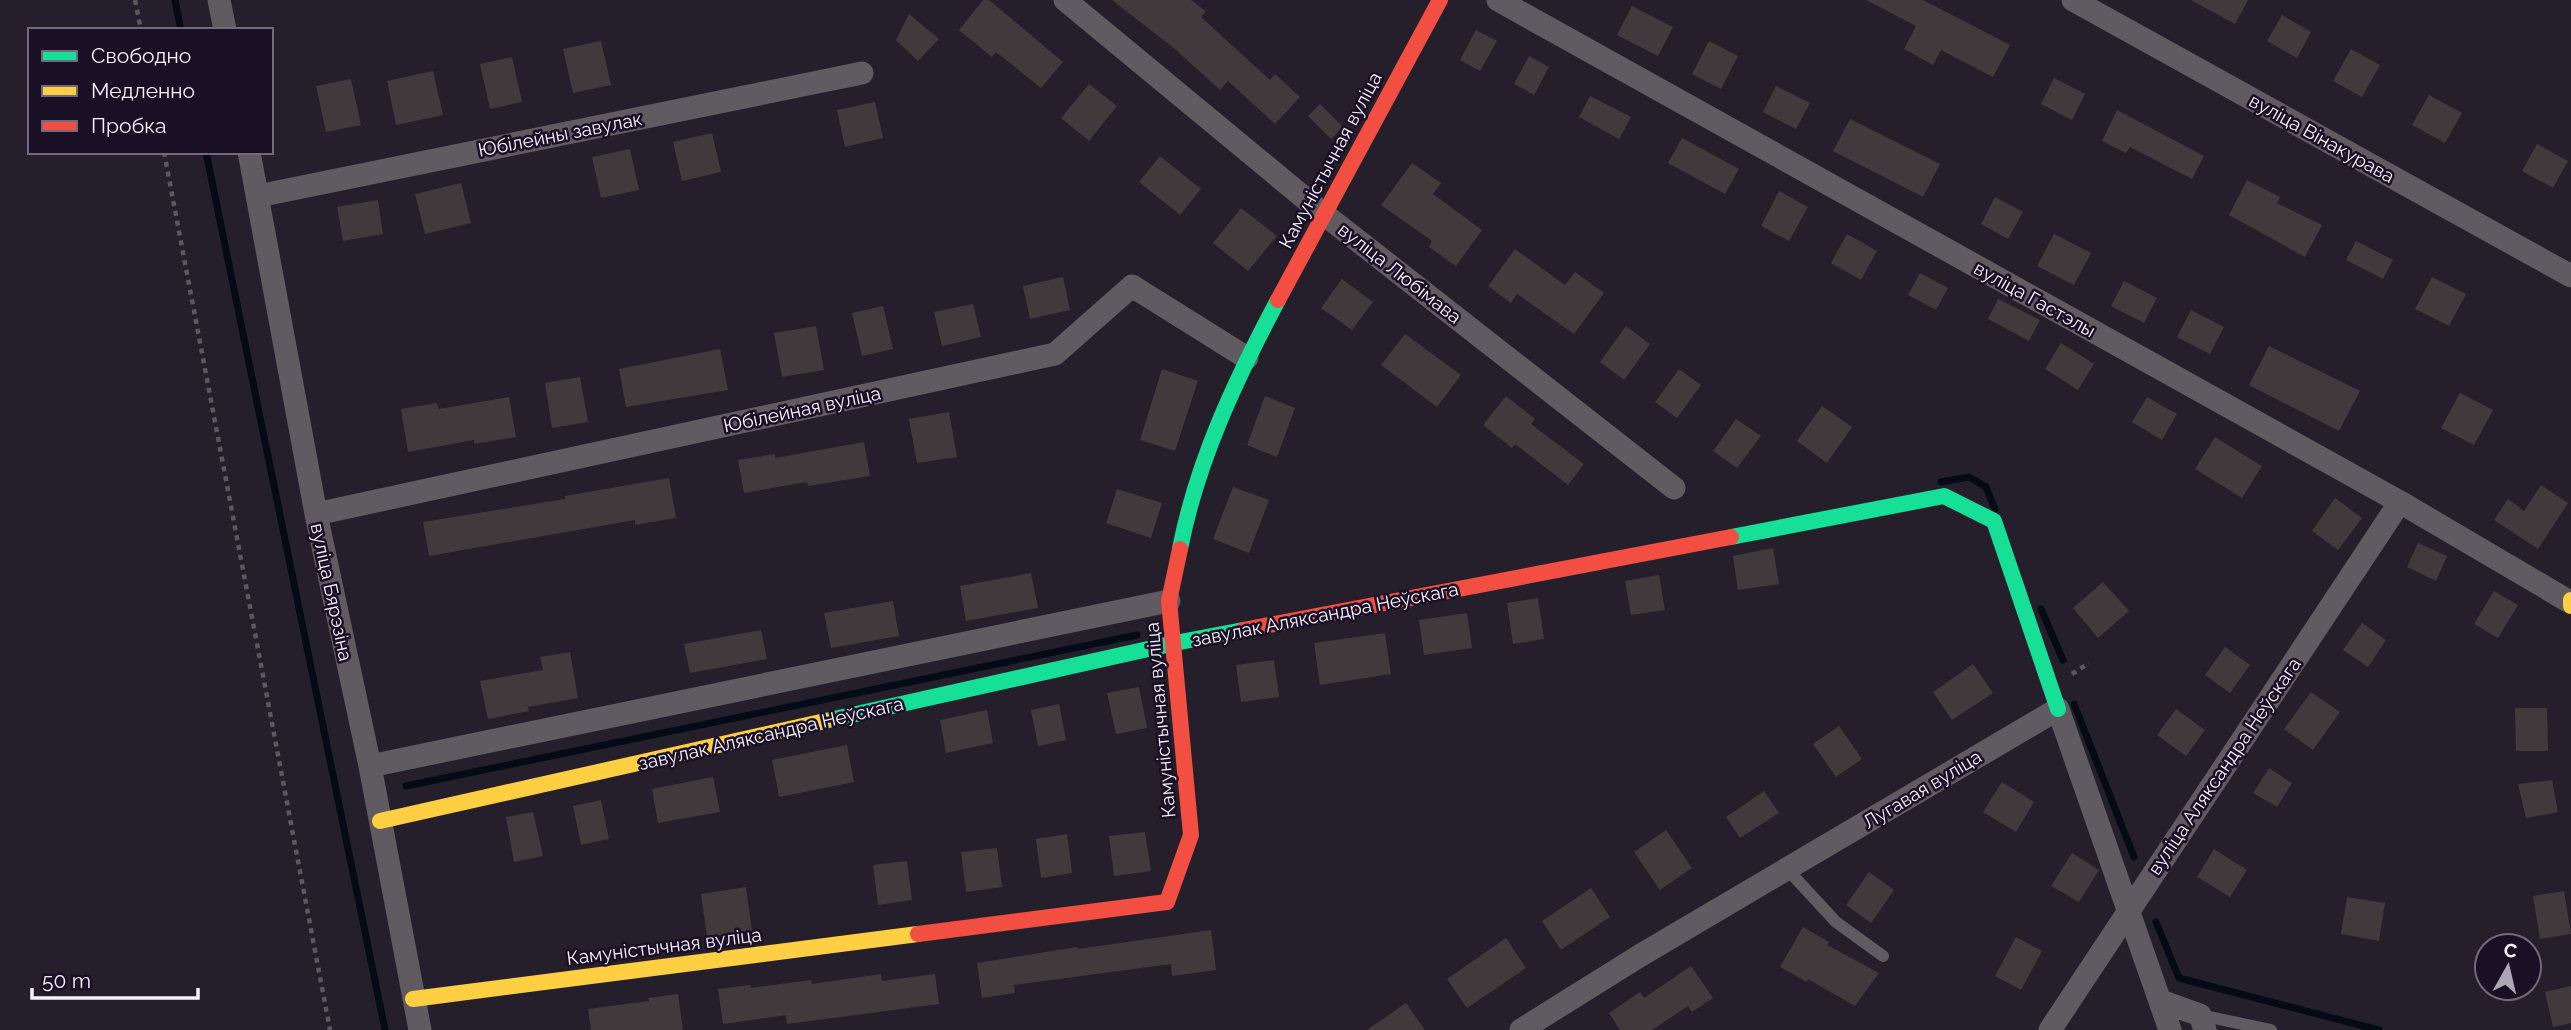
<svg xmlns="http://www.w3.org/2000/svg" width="2571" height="1030" font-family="Raleway,sans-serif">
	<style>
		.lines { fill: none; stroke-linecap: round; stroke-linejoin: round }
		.stream { stroke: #030c16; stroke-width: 7 }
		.building { fill: #413a3c }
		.path { stroke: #5b585e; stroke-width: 4.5; stroke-dasharray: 5 5; stroke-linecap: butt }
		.lane { stroke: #5f5b60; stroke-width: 12 }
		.street { stroke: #5f5b60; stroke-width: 23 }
		.fast { stroke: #16e098; stroke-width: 16 }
		.slow { stroke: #ffcf43; stroke-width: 16 }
		.jam { stroke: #f24e42; stroke-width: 16 }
		.labels { text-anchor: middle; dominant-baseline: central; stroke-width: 5; stroke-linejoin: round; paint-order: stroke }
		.street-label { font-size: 19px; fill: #f6f1fd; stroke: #1a1025 }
	</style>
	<rect width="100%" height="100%" fill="#241f2a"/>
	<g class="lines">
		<!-- stream -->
		<path class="stream" d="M175,0l6,30
			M206,152l179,878
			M1941,482l28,-5 17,10 9,22
			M2041,609l22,51
			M2074,704l60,153
			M406,786l731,-151
			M2156,922l23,56 200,52"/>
	</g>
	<!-- building -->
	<path class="building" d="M983,0h6l74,62 -22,26 -45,-36 -4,5 -33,-27z
		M1112,0h79l15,11 -5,6 69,63 5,-6 25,23 -25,27 -47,-43 -8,9 -45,-41z
		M1866,0h57l87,45 -17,32 -52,-27 -8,15 -29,-16 12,-23z
		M2191,0h57l-13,24z
		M1632,6l41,21 -15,29 -41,-21z
		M909,14l30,25 -21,22 -22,-21z
		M2282,15l29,17 -14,26 -30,-17z
		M1476,30l21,11 -17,30 -20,-11z
		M601,41l10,44 -38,8 -10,-44z
		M1709,41l29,15 -17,33 -29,-15z
		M2351,49l29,16 -18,32 -29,-16z
		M1529,56l20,11 -15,28 -20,-11z
		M512,57l10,45 -32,7 -10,-45z
		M433,71l10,44 -47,10 -9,-44z
		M2054,78l31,16 -13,26 -31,-16z
		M351,79l10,46 -35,7 -10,-46z
		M1089,84l28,22 -28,35 -28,-23z
		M1776,86l34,17 -14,26 -33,-17z
		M2429,95l33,18 -17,30 -33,-18z
		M1590,96l41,21 -12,22 -40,-22z
		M875,102l8,36 -38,9 -8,-37z
		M1320,104l23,23 -12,12 -23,-23z
		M2117,110l87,46 -12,23 -62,-32 -4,6 -24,-12z
		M1850,119l90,45 -17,33 -90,-46z
		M712,133l9,39 -39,9 -9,-39z
		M1682,138l57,31 -14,25 -57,-31z
		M2537,144l31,17 -15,27 -31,-17z
		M630,149l9,41 -38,8 -9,-41z
		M1160,156l41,33 -21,26 -41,-33z
		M1412,163l29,20 -8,11 49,36 -26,36 -27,-19 3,-6 -51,-36z
		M2247,180l33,17 -3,6 45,22 -17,32 -76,-42z
		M461,183l10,40 -46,11 -10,-40z
		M1779,191l29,16 -19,34 -28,-15z
		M1995,197l28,15 -15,27 -27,-15z
		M378,200l5,34 -40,7 -6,-34z
		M1241,208l36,28 -29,35 -35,-28z
		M1847,234l30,17 -16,29 -30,-17z
		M2054,234l37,19 -17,32 -37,-19z
		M2356,241l37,19 -10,19 -37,-19z
		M1515,249l50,36 10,-13 29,21 -30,41 -57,-40 -6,9 -23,-17z
		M1920,273l28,15 -12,22 -28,-15z
		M1063,277l7,33 -40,9 -7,-33z
		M2432,277l34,17 -17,32 -34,-17z
		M1342,279l31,23 -21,28 -31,-22z
		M2124,281l33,17 -13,25 -33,-17z
		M1998,299l42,21 -11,21 -41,-22z
		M973,304l8,33 -39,9 -8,-34z
		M883,306l10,43 -31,7 -10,-43z
		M2191,310l33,17 -14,27 -33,-17z
		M816,326l8,44 -42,7 -8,-44z
		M1626,326l24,18 -26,36 -24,-18z
		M1405,334l56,41 -24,32 -56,-42z
		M2061,343l33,21 -16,26 -33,-21z
		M2269,346l91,45 -21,40 -90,-46z
		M720,349l8,41 -102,17 -7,-38z
		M1162,369l36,12 -23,70 -35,-11z
		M1679,369l22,16 -24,33 -22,-16z
		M580,377l8,45 -36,6 -7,-45z
		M2460,393l33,17 -19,35 -33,-17z
		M1265,396l30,12 -18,49 -30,-12z
		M1506,396l29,23 -4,5 53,40 -16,21 -53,-41 -3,4 -29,-23z
		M509,397l7,40 -42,7v-4l-66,12 -7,-43 36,-6 2,6z
		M2147,397l30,17 -15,26 -30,-18z
		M1822,406l30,21 -25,36 -30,-22z
		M949,412l8,45 -40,6 -8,-44z
		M1736,419l25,17 -24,32 -24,-17z
		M2215,437l47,29 -20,32 -47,-29z
		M864,442l6,34 -62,10 -1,-4 -63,11 -6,-33 37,-6v4z
		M669,478l7,40 -41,7v-5l-206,36 -6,-34 142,-23v-3z
		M2541,485l27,18 -30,46 -44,-29 14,-21 16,12z
		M1233,487l36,13 -20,53 -36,-14z
		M1117,489l45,14 -11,35 -45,-15z
		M2335,498l27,20 -24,32 -26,-19z
		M2418,543l29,13 -11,25 -29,-14z
		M1773,548l6,36 -41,6 -5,-34z
		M1031,573l7,35 -72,13 -6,-35z
		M1659,575l6,35 -34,5 -6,-34z
		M2103,582l26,29 -31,27 -25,-30z
		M2494,591l24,14 -20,33 -24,-14z
		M1538,598l6,41 -31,5 -6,-41z
		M893,601l6,35 -68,12 -7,-35z
		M1467,613l5,35 -48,7 -5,-35z
		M2362,623l24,17 -18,27 -25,-17z
		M761,630l6,29 -77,14 -6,-29z
		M1385,633l6,41 -71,11 -6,-42z
		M2225,647l25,18 -20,28 -25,-18z
		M570,652l8,46 -50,9 1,4 -41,8 -8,-38 63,-11 -3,-13z
		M1274,660l5,37 -38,5 -5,-37z
		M1973,664l20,29 -41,27 -19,-28z
		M1139,687l8,41 -31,6 -9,-41z
		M2311,692l29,20 -27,38 -29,-21z
		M1059,704l7,36 -28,6 -7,-36z
		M2515,708h32l1,43h-32z
		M2176,709l29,21 -19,26 -29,-21z
		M987,710l6,33 -47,10 -6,-33z
		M1839,726l23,33 -26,18 -23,-33z
		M847,745l7,37 -75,15 -7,-37z
		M2269,768l23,15 -15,24 -24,-14z
		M713,777l7,35 -62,11 -6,-34z
		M2552,780l6,32 -32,6 -8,-34z
		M2002,782l32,20 -18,30 -33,-20z
		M1764,791l15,22 -39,25 -14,-21z
		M601,800l8,39 -28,6 -8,-39z
		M533,812l10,44 -29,6 -8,-45z
		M1666,830l26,38 -32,22 -26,-38z
		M1145,832l6,39 -37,5 -5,-40z
		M1067,834l5,39 -31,5 -5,-39z
		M997,848l5,39 -36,5 -5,-40z
		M2214,849l33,21 -17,27 -33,-20z
		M2072,853l27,17 -20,32 -28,-16z
		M907,861l5,39 -34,5 -5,-40z
		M1869,872l25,18 -23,33 -25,-18z
		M746,887l6,44 -45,6 -6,-43z
		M1591,888l19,29 -49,33 -19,-29z
		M2564,891l7,43 -31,5 -7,-43z
		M2347,897l38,6 -6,38 -38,-7z
		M1803,927l26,15 -2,3 52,28 -24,33 -47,-27 -1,3 -27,-15z
		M1211,930l5,40 -44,6 -1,-12 -157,21 1,8 -33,5 -5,-35 100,-16 1,2z
		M2016,937l26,14 -21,39 -26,-14z
		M1506,938l20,30 -59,40 -20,-29z
		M1691,966l22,32 -21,14 -4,-6 -36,24h-32l-11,-17 31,-21 4,6z
		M881,974l1,7 53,-7 4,30 -152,20 -1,-9 -63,9 -5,-35 32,-4 1,3 60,-8 1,4z
		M2571,986v37l-18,4 -8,-35z
		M678,994l5,36h-92l-3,-21 61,-8 -1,-3z
		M1406,1003l19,27h-58z"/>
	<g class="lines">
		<!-- path -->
		<path class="path" d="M135,0l6,30
			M164,152l166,878
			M2072,674l17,-11"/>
		<!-- lane -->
		<path class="lane" d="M1787,869l49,53 47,34
			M2200,1015l71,15"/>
		<!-- street -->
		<path class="street" d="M219,0l6,30
			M1065,0l260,215 349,273
			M1498,0l902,502 170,100
			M2073,0l498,276
			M249,152l67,362 54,252 50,264
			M258,196l604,-123
			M316,514l739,-160 77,-68 115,72
			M370,766l799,-165
			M2161,1001l39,14 5,15
			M1521,1030l120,-75 417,-246 112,321
			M2050,1030l350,-528"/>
		<!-- fast -->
		<path class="fast" d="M1731,537l213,-41 50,25 64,188
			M1180,549c17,-88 56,-170 98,-249
			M825,721l350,-78 68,-13"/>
		<!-- slow -->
		<path class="slow" d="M2571,600v6
			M380,821l445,-100
			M413,999l505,-65"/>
		<!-- jam -->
		<path class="jam" d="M1278,300l162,-300
			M1243,630l488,-93
			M918,934l249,-32 24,-67 -22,-234 11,-52"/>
	</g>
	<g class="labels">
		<!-- street labels -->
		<g class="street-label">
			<text transform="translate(560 134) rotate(-11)">Юбілейны завулак</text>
			<text transform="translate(2322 138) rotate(29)">вуліца Вінакурава</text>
			<text transform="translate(1330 160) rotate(-62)">Камуністычная вуліца</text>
			<text transform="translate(1400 273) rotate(38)">вуліца Любімава</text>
			<text transform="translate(2035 299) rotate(29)">вуліца Гастэлы</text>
			<text transform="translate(802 409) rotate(-12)">Юбілейная вуліца</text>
			<text transform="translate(332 592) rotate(78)">вуліца Бярэзіна</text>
			<text transform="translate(1325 614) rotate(-11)">завулак Аляксандра Неўскага</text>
			<text transform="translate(1160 720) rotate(-95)">Камуністычная вуліца</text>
			<text transform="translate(771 733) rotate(-13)">завулак Аляксандра Неўскага</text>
			<text transform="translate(2224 766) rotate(-56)">вуліца Аляксандра Неўскага</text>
			<text transform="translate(1922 789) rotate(-31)">Лугавая вуліца</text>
			<text transform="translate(664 946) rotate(-7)">Камуністычная вуліца</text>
		</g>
	</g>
	<!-- legend -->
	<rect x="28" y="28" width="245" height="126" fill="#1a1025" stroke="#726a7b" stroke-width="2"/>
	<rect x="42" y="51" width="35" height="10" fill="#16e098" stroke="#726a7b" stroke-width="2"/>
	<text x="91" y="63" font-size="21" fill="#f6f1fd">Свободно</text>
	<rect x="42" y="86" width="35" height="10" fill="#ffcf43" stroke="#726a7b" stroke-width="2"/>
	<text x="91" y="98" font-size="21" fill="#f6f1fd">Медленно</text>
	<rect x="42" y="121" width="35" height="10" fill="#f24e42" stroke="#726a7b" stroke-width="2"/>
	<text x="91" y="133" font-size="21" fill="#f6f1fd">Пробка</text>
	<!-- north arrow -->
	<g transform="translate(2508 967) rotate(8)"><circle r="33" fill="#1a1025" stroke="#726a7b" stroke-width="2"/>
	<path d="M0-5L12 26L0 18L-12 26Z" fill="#aca8b3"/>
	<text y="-10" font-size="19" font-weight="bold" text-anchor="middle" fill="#f6f1fd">С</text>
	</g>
	<!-- scale -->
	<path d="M32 988v10h166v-10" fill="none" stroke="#f6f1fd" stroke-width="3.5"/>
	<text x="42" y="988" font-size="21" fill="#f6f1fd" stroke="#1a1025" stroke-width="5" paint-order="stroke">50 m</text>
</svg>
